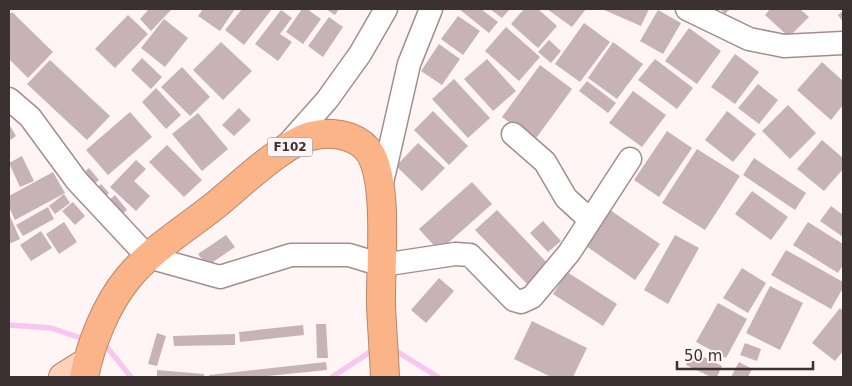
<svg xmlns="http://www.w3.org/2000/svg" width="852" height="386" font-family="'DejaVu Sans',sans-serif">
	<style>
		.lines { fill: none; stroke-linecap: round; stroke-linejoin: round }
		.stream { stroke: #f8c7f0; stroke-width: 5.5 }
		.building { fill: #c7b2b8 }
		.minor-casing { stroke: #a38e8c; stroke-width: 25 }
		.major-casing { stroke: #b78669; stroke-width: 30 }
		.highway-casing { stroke: #b78669; stroke-width: 30 }
		.minor { stroke: #fff; stroke-width: 22 }
		.major { stroke: #fdd2b8; stroke-width: 28 }
		.highway { stroke: #fbb488; stroke-width: 28 }
		.labels { text-anchor: middle; dominant-baseline: central; stroke-width: 4.5; stroke-linejoin: round; paint-order: stroke }
		.shield { fill: #fff5f4; stroke: #756c6b; stroke-width: 1 }
		.shield-label { font-size: 12px; font-weight: bold; fill: #3a3130 }
	</style>
	<rect width="100%" height="100%" fill="#fff5f4"/>
	<g class="lines">
		<!-- stream -->
		<path class="stream" d="M9,325l42,3 36,12
			M101,344l5,2 25,31
			M393,349l45,28
			M332,377l44,-29"/>
	</g>
	<!-- building -->
	<path class="building" d="M149,9h23l-21,22 -11,-12z
		M203,9h32l-15,22 -22,-15z
		M242,9h30l-28,36 -19,-15z
		M302,9h5l14,10 -18,25 -17,-12z
		M326,9h13l-4,6z
		M459,9h22l17,13 -9,11z
		M490,9h20l-8,9z
		M524,9h14l19,17 -19,22 -27,-24z
		M547,9h39l-14,18z
		M602,9h47l-8,17z
		M720,9h10l-5,5z
		M770,9h30l9,8 -20,20 -24,-22z
		M281,10l11,8 -12,16 12,8 -14,19 -23,-17z
		M658,10l23,13 -18,31 -23,-13z
		M843,11v11l-5,-7z
		M12,12l41,40 -25,26 -19,-19v-44z
		M128,15l20,19 -33,34 -20,-19z
		M458,16l22,15 -17,24 -22,-16z
		M329,17l14,10 -20,30 -15,-11z
		M164,19l24,19 -23,29 -24,-19z
		M584,23l26,19 -30,40 -25,-18z
		M506,27l34,30 -21,24 -34,-30z
		M689,28l32,23 -24,33 -32,-23z
		M549,40l12,11 -10,12 -13,-11z
		M221,42l31,29 -29,29 -30,-30z
		M613,42l30,22 -26,35 -29,-21z
		M439,44l21,15 -18,26 -21,-14z
		M735,54l24,18 -24,32 -24,-17z
		M142,58l20,19 -11,12 -20,-19z
		M487,59l29,32 -23,20 -29,-32z
		M655,59l38,29 -16,21 -39,-29z
		M50,60l60,56 -23,24 -60,-56z
		M822,62l21,19v24l-12,15 -34,-30z
		M540,65l32,24 -38,52 -32,-24z
		M182,67l28,30 -20,19 -29,-29z
		M454,79l36,39 -22,20 -36,-39z
		M587,81l29,22 -8,10 -29,-22z
		M758,84l20,16 -19,24 -21,-16z
		M156,88l25,27 -15,14 -24,-27z
		M633,91l33,24 -24,32 -33,-24z
		M788,105l28,28 -26,26 -28,-28z
		M239,108l12,12 -17,16 -12,-11z
		M433,111l35,35 -19,19 -35,-35z
		M727,111l29,23 -23,28 -28,-22z
		M130,112l22,25 -44,38 -22,-25z
		M198,113l30,36 -26,22 -30,-37z
		M9,124l7,12 -7,5z
		M667,131l25,17 -33,49 -25,-17z
		M822,140l21,18v11l-19,22 -27,-22z
		M418,143l27,25 -23,23 -26,-25z
		M167,145l35,35 -18,17 -35,-35z
		M697,149l43,27 -35,54 -43,-27z
		M22,156l12,25 -14,6 -11,-24z
		M754,158l52,35 -11,17 -52,-35z
		M136,160l10,9 -12,12 16,15 -14,15 -26,-24z
		M89,168l10,12 -7,6 -10,-12z
		M53,172l12,21 -50,27 -6,-13v-11z
		M472,182l20,22 -53,47 -20,-22z
		M101,184l8,9 -10,8 -7,-9z
		M752,191l36,26 -17,23 -36,-26z
		M64,194l6,9 -15,11 -6,-8z
		M115,195l12,15 -11,9 -13,-14z
		M73,202l12,14 -10,9 -13,-14z
		M831,206l12,9v22l-23,-16z
		M48,207l6,12 -31,17 -7,-11z
		M497,210l54,57 -21,20 -55,-57z
		M610,210l50,34 -25,36 -49,-34z
		M9,214l11,25 -11,5z
		M543,221l18,20 -13,11 -18,-19z
		M64,222l13,20 -18,12 -13,-20z
		M808,222l35,22v21l-5,8 -45,-28z
		M41,231l11,17 -21,13 -11,-16z
		M226,235l9,12 -28,19 -9,-12z
		M675,235l24,13 -31,56 -24,-14z
		M786,250l57,32v6l-12,21 -60,-34z
		M742,268l24,15 -18,30 -25,-15z
		M567,272l50,32 -14,22 -50,-32z
		M439,278l15,13 -28,32 -15,-13z
		M770,286l33,17 -23,47 -34,-17z
		M718,303l29,16 -21,39 -30,-16z
		M840,308l3,3v40l-8,10 -23,-18z
		M532,321l55,27 -14,29h-22l-37,-18z
		M316,324h10l2,34h-11z
		M303,325l1,10 -64,7 -1,-10z
		M157,333l9,3 -9,30 -9,-2z
		M235,334v11l-61,1 -1,-10z
		M745,343l16,6 -4,12 -17,-6z
		M692,351l30,15 -5,11h-6l-25,-12z
		M326,362l1,8 -69,7h-49v-2z
		M739,362l13,7 -4,8h-17z
		M157,370l47,4v3h-47z"/>
	<g class="lines">
		<defs>
			<path id="minor" d="M687,9l62,30 35,7 59,-3
				M9,99l21,18 47,64 71,76 72,20 71,-22h58l33,10 73,-11 15,1 44,45 7,2 11,-5 37,-44 61,-94
				M513,134l32,28 21,36 24,22
				M287,145l40,-45 33,-46 26,-45
				M381,187l28,-123 22,-55"/>
			<path id="major" d="M63,377l24,-15"/>
			<path id="highway" d="M84,377c7,-34 22,-72 44,-99 23,-28 56,-48 85,-71 24,-19 69,-63 98,-71 18,-5 43,-2 56,13 23,26 13,120 14,156 1,24 3,48 4,72"/>
		</defs>
		<!-- minor casing -->
		<use href="#minor" class="minor-casing"/>
		<!-- major casing -->
		<use href="#major" class="major-casing"/>
		<!-- highway casing -->
		<use href="#highway" class="highway-casing"/>
		<!-- minor -->
		<use href="#minor" class="minor"/>
		<!-- major -->
		<use href="#major" class="major"/>
		<!-- highway -->
		<use href="#highway" class="highway"/>
	</g>
	<g class="labels">
		<!-- shield labels -->
		<rect class="shield" x="267.5" y="137.5" width="45" height="19" rx="4"/>
		<g class="shield-label">
			<text x="290" y="147">F102</text>
		</g>
	</g>
	<!-- border -->
	<rect width="852" height="386" fill="none" stroke="#3a3130" stroke-width="20"/>
	<!-- scale -->
	<path d="M677 361v8h136v-8" fill="none" stroke="#3a3130" stroke-width="2.5"/>
	<text x="684" y="361" font-size="15" fill="#3a3130" stroke="#fff5f4" stroke-width="4" paint-order="stroke">50 m</text>
</svg>
